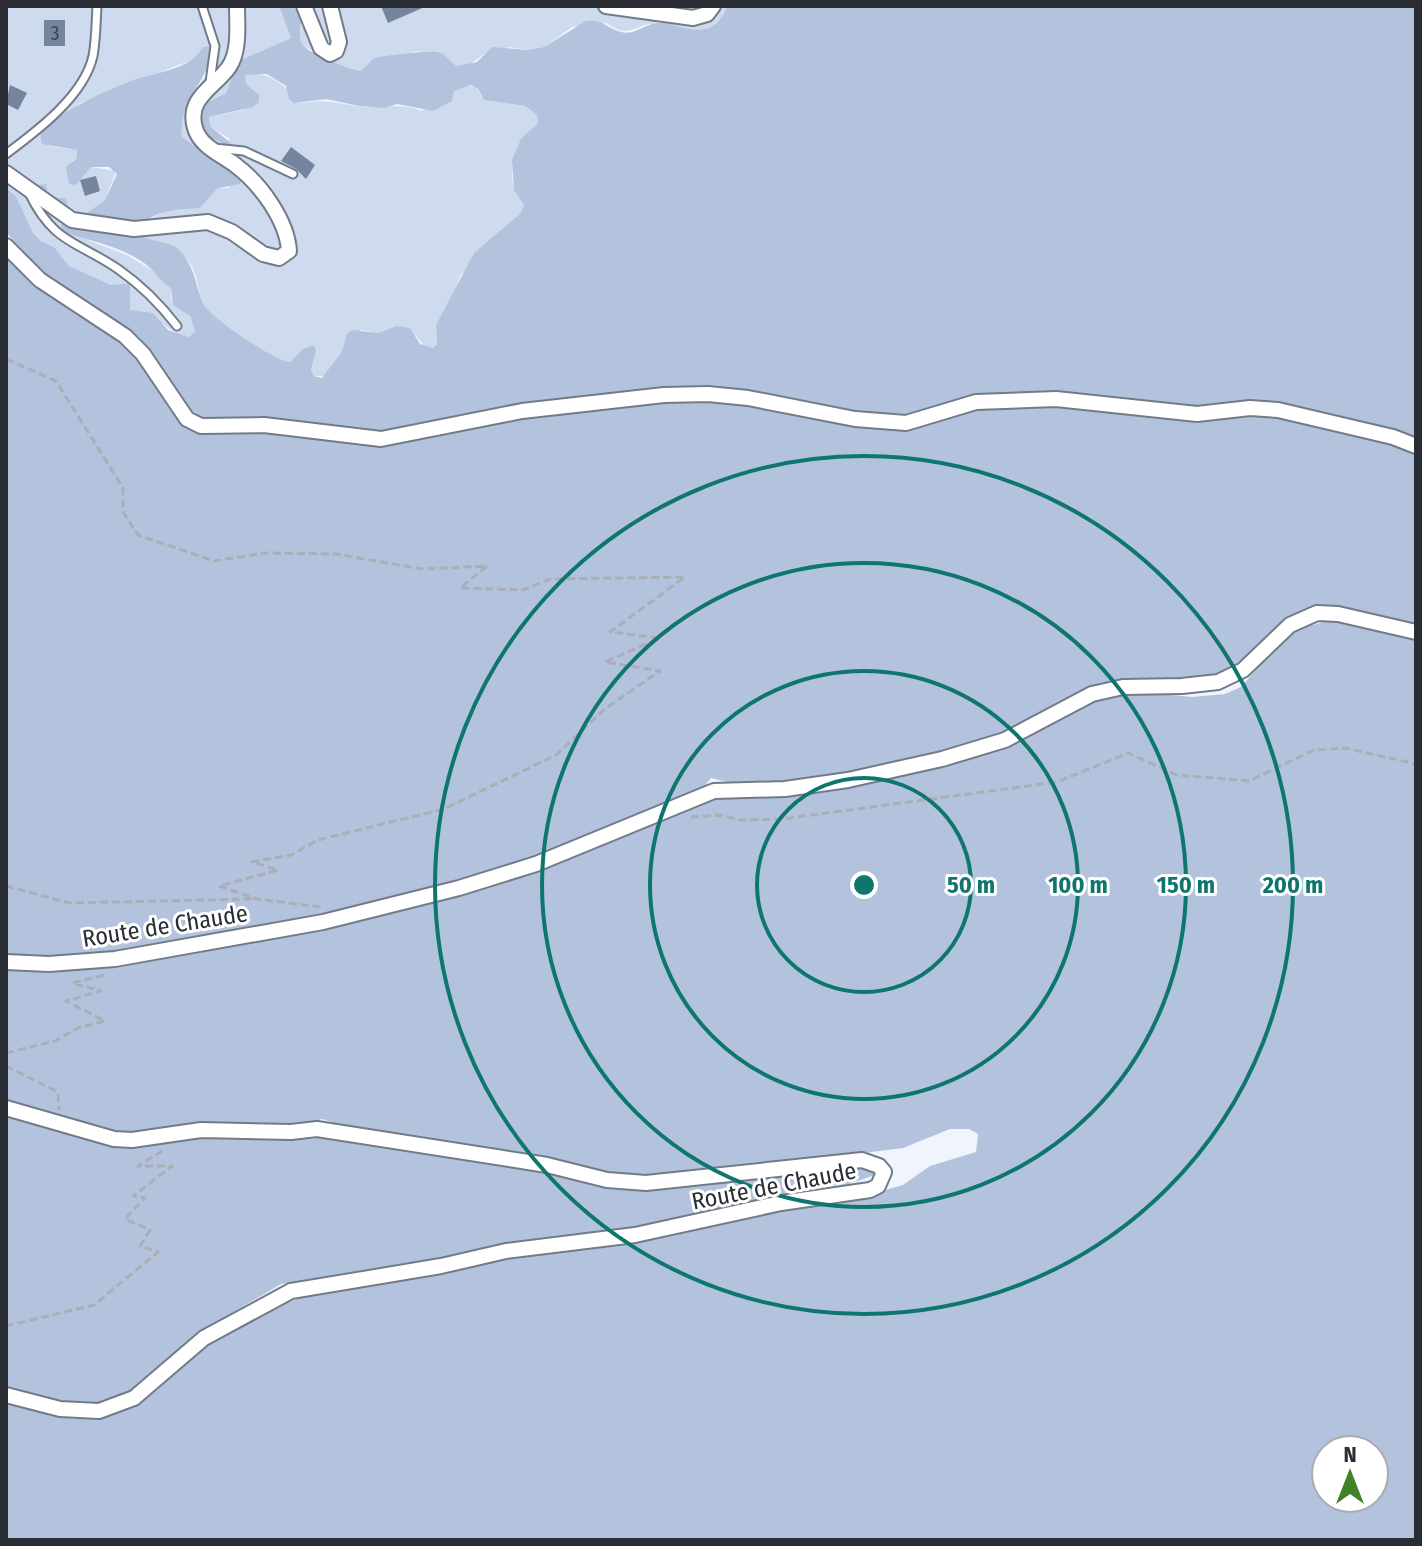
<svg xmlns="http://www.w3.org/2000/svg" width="1422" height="1546" font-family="'Fira Sans Condensed',sans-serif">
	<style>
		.green { fill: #cedaee }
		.forest { fill: #b3c3de; fill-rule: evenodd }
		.building { fill: #76859e }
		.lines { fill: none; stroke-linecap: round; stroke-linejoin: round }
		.lane-casing { stroke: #727b88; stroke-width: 11 }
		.street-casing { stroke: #727b88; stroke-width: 18 }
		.path { stroke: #aaafb7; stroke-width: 3; stroke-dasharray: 8 4; stroke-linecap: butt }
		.lane { stroke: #fff; stroke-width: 7 }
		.street { stroke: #fff; stroke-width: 14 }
		.ring { fill: none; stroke: #0f766e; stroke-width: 4 }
		.labels { text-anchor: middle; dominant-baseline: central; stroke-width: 6; stroke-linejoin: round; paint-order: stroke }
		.number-label { font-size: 20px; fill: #3d434e }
		.street-label { font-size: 24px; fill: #2a2d33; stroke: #fff }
		.centre { fill: #0f766e; stroke: #fff; stroke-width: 4 }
		.ring-label { font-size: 24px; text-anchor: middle; font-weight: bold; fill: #0f766e; stroke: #fff; stroke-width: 6; stroke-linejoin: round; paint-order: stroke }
	</style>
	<rect width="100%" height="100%" fill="#eff4fd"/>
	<!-- green -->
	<path class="green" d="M6,6h273l12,32 -34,15 -25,22 -6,18 -22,11 7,34 15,7 4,-6 -19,-12 -2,-10 35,-7 1,-35c27,-5 39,12 57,28 27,-5 38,2 63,4 22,1 36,-4 57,4 10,-6 45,-34 55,-22 3,3 4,8 7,11l41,6 12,9 1,8c-18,16 -31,41 -24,65 2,6 8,11 10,17l-4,9 -60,62 -9,25 -15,24 1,19 -4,4h-7l-10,-12 -20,-10 -18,7 -17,-3 -17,11 -3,12 -15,23h-13l-2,-6 5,-19 -13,-2 -13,13c-16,-2 -80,-44 -87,-59 -5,-12 -5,-30 -14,-41 -12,-15 -36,-19 -48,-27l-1,-10c9,-7 19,-9 29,-17h31l18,-20h12l-29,-38 -19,-13 -1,-23 29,-45 -13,-11 -117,45 -40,30 9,13 28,4v8l-6,4 7,17 13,-12 25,4 -11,29 -25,24 -20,-27 -12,-2 -2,-11 -9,1 53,56 37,14 26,16 18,17v12l19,16 5,15 -6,6c-30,-8 -26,-22 -59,-27l-3,-27 -16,2 -14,-4 -28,-15 -15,-19 -13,-6 -8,-8 -17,-37 -10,-8z
		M292,6h435c-17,44 -49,13 -73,17 -21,3 -26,16 -47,0l-35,4 -28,20 -17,3 -18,-3 -23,6 -19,13h-10l-40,-15 -20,6h-16l-20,14 -28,-8 -30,-18 -4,-6 3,-16z"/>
	<!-- forest -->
	<path class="forest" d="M279,6h13l9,10c1,8 -3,19 0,26 6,12 46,26 60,29l13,-13c12,-2 58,-9 67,-5 6,3 10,10 16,13l20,-4 15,-15 35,3 17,-3 42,-26c16,-2 21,7 35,11 13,4 23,-8 36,-9 23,-2 54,25 70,-17h689v621l-96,-23 -18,9 -76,58 -36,8 -102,10 -75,41 -48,17 -103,25 -94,12h-33l-24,-6 -11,13 -138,58 -78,27 -122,31 -220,43 -77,9 -59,-4v-702h11l3,-4 -14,-17v-44l10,8 17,37 8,8 13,6 15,19 42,19 19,-2v27l23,3 15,17 21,7 6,-6 -5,-15 -17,-11 -2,-17c-9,-6 -11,-9 -18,-17 -19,-21 -61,-30 -87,-38l-5,-6 1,-13 -27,-26 1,-3 10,-1 2,11 18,4 4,13 13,4 22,-16 12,-26 -8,-7h-18l-15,18 -7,-1 -3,-17 11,-9v-8l-35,-6 -2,-11c24,-24 55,-37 86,-50 25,-11 63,-11 77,-36l9,-1c-3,40 -34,50 -30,91l60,42 -2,5 -22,4 -18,20c-23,1 -42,2 -60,17l1,10c11,8 29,5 39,16 15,16 15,33 23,52 7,15 71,57 87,59l13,-13 11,-4 2,6 -5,19 3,6 8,2 19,-25 6,-19 6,-4 25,3 18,-7 14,2 10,16 13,4 4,-4 -1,-19 38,-72 46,-39 4,-9 -10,-15 -2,-30 9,-21 17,-16 -1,-8 -12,-9 -41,-6 -6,-11 -7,-4 -17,6 -2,10 -19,10 -36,-7 -13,4 -25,-2 -33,-7 -32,4 -5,-4 -3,-13 -19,-12 -22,1 1,9 13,11v7l-6,5 -44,10 2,10 20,16 -5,2 -15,-7 -11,-17 4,-17 22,-11 10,-28 7,-6 48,-21z
		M1330,620l86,17v903h-1410v-139l68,18 30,-3 102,-73 44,-25 59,-24 555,-98 39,-11 27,-19 46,-14 2,-18 -9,-5h-19l-47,19 -238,30 -50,-3 -68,-17 -197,-30 -28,-9 -24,6 -167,7 -27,-2 -98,-27v-136l65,1 103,-12 150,-29 384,-127 264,-44 104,-51 55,-14 61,6 33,-3 16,-7 48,-55zM1326,1450h48v48h-48z
		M6,1114l72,20h134l80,6 38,-3 196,29 92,20h74l170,-23 13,6v6l-26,9 -53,6 -117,31 -177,25 -78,16 -143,22 -66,39 -81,67 -14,7 -41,10 -73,-17z"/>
	<!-- building -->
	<path class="building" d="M381,6h46l-39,17z
		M44,20h21v26h-21z
		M10,85l17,8 -9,17 -12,-6z
		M291,147l24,18 -9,14 -10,-10 -15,-8z
		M96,176l4,15 -15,5 -5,-16z"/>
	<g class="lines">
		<defs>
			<path id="lane" d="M202,6l13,40 -5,36
				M214,148l30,3 49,23
				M6,154c31,-23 78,-58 87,-98 3,-16 3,-33 4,-50
				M29,193c25,51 48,48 89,76 23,16 42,35 59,57"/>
			<path id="street" d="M304,6l17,42 9,6 6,-3 3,-9 -9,-36
				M606,6l87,12 14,-4 6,-8
				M6,173l66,47 62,9 74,-7 24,10 31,22 16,4 10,-7c-2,-31 -29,-68 -55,-87 -14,-10 -34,-18 -39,-36 -9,-30 20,-41 34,-61 11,-16 8,-43 8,-61
				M6,246l34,34 85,56 18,18 44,65 14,7 63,-1 117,14 141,-28 142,-16 44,-1 40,4 107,21 51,4 70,-21 80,-3 141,15 53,-6 28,2 115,27 23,9
				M6,962l43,2 66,-5 208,-37 136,-34 77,-24 178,-73 71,-2 63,-9 94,-21 63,-19 87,-46 31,-7 59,-1 36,-4 25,-12 47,-45 27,-12 21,1 78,18
				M6,1108l108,31 18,1 69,-10 90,2 26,-3 230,36 60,15 39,3 216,-23 17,6 5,6 -6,14 -8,4 -89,13 -146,32 -129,16 -65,15 -150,25 -87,47 -70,60 -35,13 -39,-2 -54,-14"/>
		</defs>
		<!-- lane casing -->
		<use href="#lane" class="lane-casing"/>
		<!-- street casing -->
		<use href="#street" class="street-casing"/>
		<!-- path -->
		<path class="path" d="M6,359l50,22 67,107v24l15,23 76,26 51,-8 71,1 86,15 65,-3 -27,22 63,2 27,-11 135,-2 -75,55 50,6 -55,24 55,9 -54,37 -50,47 -112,54 -126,31 -27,15 -39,7 26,8 -59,16 38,13 63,8
			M691,817l30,-2 18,5 43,-1 275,-37 71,-29 49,22 72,6 65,-31 31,-2 71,16
			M6,886l63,17 183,-4
			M6,1053l49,-12 23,-13 27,-7 -39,-20 35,-10 -29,-8 33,-8
			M6,1066l52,26 1,18
			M6,1326l88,-21 64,-53 -18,-6 10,-16 -25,-11 20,-21 -12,-2 39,-30h-34l24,-15"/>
		<!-- lane -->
		<use href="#lane" class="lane"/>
		<!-- street -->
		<use href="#street" class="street"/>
	</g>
	<!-- distance rings -->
	<g class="ring">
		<circle cx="864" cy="885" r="107"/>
		<circle cx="864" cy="885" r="214"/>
		<circle cx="864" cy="885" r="322"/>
		<circle cx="864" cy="885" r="429"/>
	</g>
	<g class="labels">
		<!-- number labels -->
		<g class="number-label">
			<text x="55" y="33">3</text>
		</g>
		<!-- street labels -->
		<g class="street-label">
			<text transform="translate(165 926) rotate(-9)">Route de Chaude</text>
			<text transform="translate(774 1186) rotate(-11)">Route de Chaude</text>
		</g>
	</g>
	<circle cx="864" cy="885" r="12" class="centre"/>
	<g class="ring-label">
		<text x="971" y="893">50 m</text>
		<text x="1078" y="893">100 m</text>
		<text x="1186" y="893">150 m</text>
		<text x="1293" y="893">200 m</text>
	</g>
	<!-- border -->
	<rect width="1422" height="1546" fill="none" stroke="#2a2d33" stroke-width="16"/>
	<!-- north arrow -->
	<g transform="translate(1350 1474)"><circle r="38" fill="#ffffff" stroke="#aaabad" stroke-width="2"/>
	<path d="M0-6L14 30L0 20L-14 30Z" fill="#3f8326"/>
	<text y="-12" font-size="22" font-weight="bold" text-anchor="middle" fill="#2a2d33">N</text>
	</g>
</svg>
